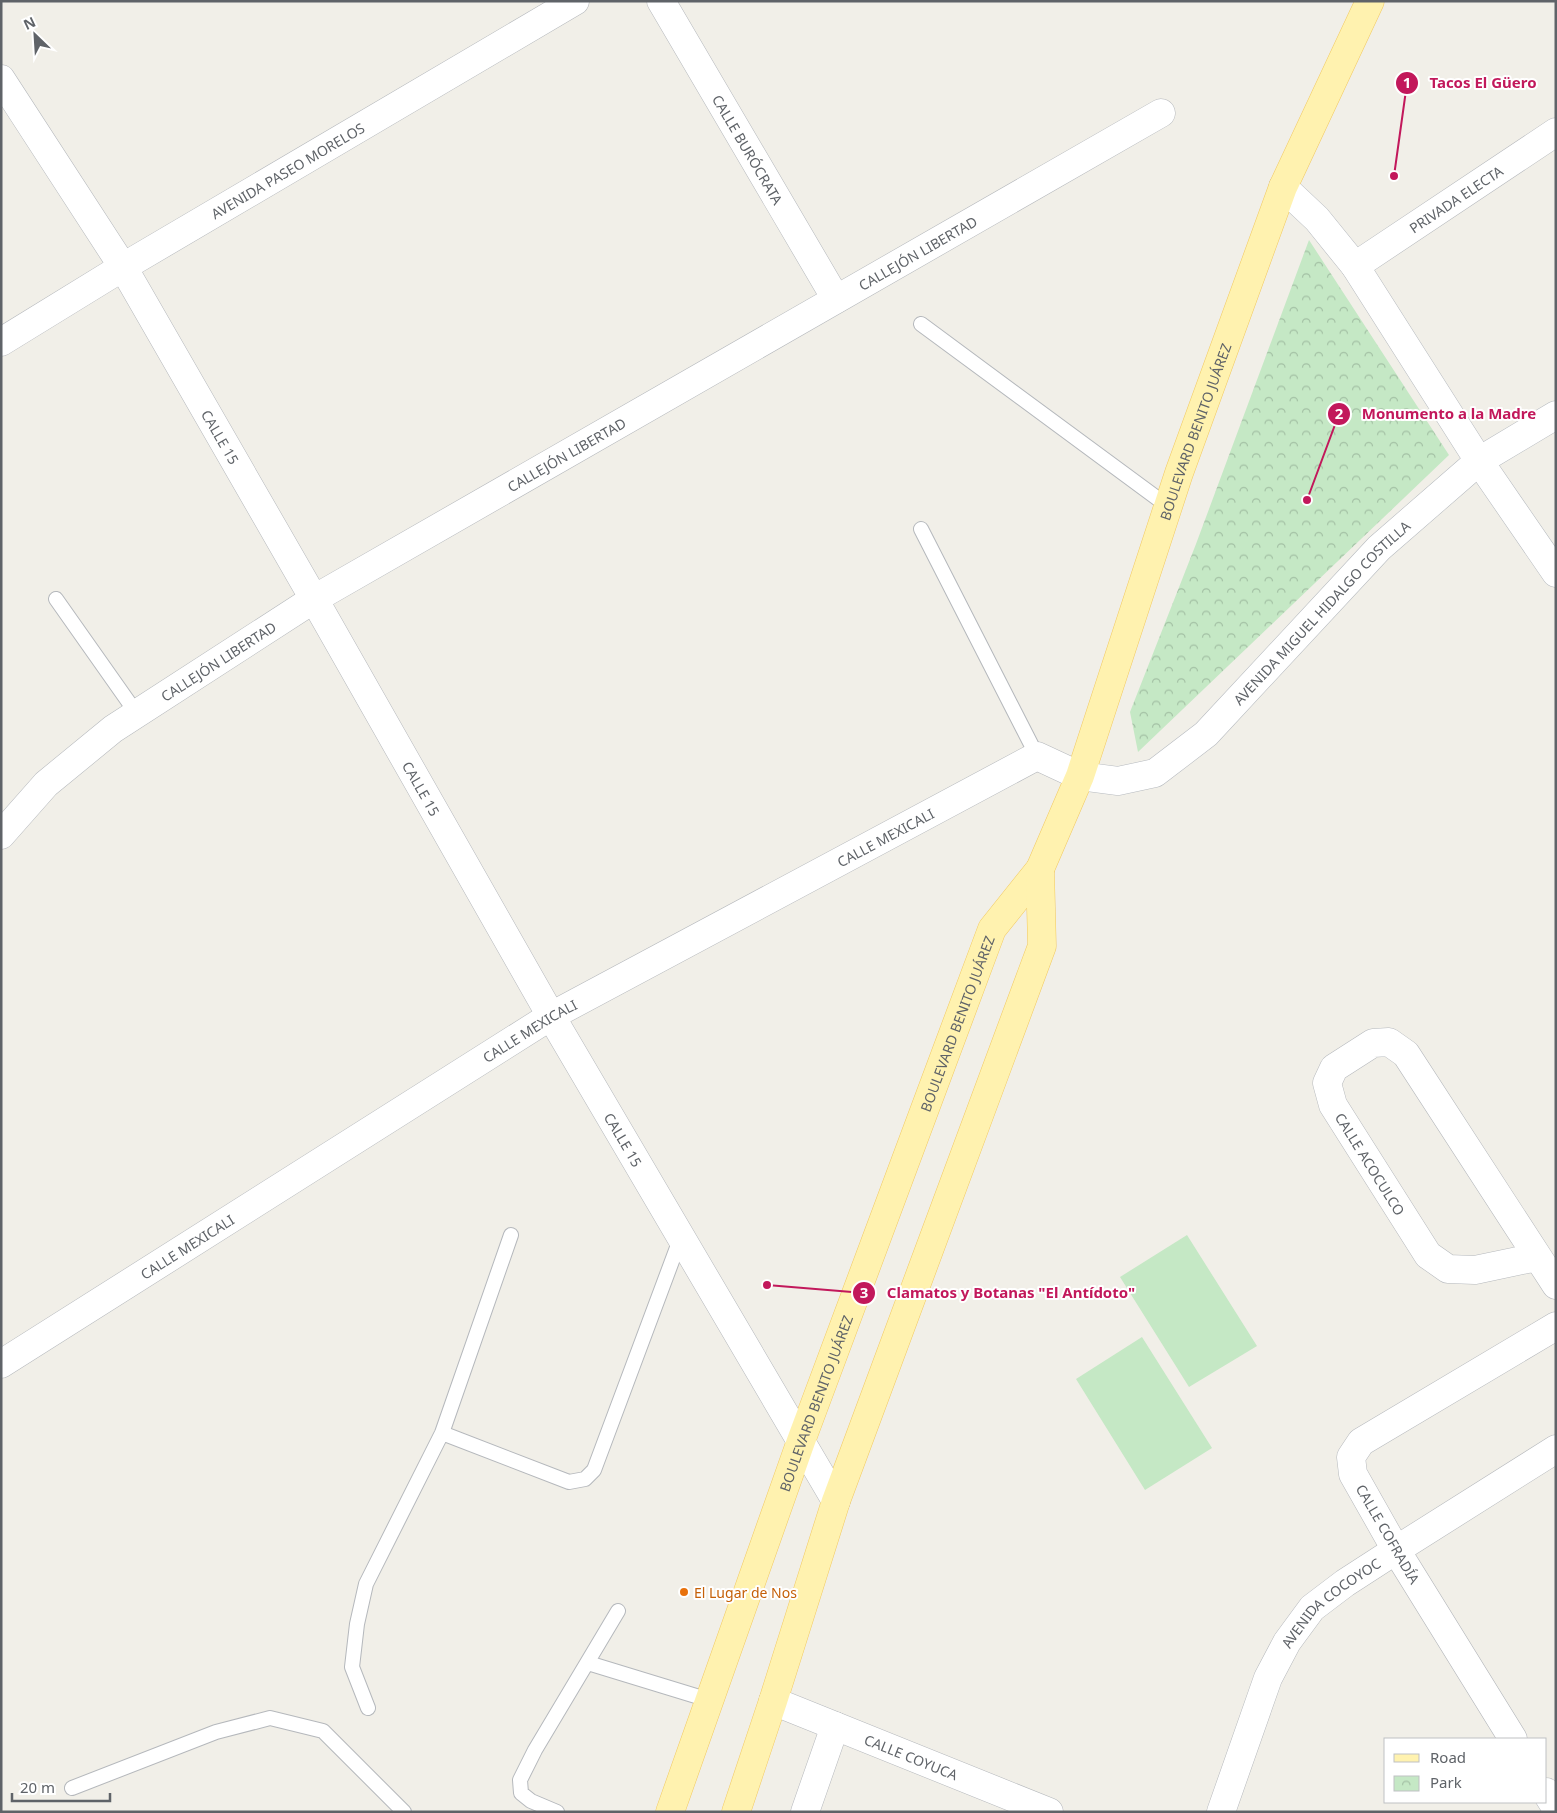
<svg xmlns="http://www.w3.org/2000/svg" width="1557" height="1813" font-family="'Noto Sans',sans-serif">
	<style>
		.park { fill: url(#park-crowns) }
		.garden { fill: #c5e8c5 }
		.lines { fill: none; stroke-linecap: round; stroke-linejoin: round }
		.lane-casing { stroke: #b5b8bc; stroke-width: 16 }
		.street-casing { stroke: #b5b8bc; stroke-width: 29 }
		.secondary-casing { stroke: #b6babf; stroke-width: 29 }
		.primary-casing { stroke: #f2c960; stroke-width: 29 }
		.lane { stroke: #fff; stroke-width: 14 }
		.street { stroke: #fff; stroke-width: 28 }
		.secondary { stroke: #fff; stroke-width: 28 }
		.primary { stroke: #fff2af; stroke-width: 28 }
		.food-dot { fill: #e8710a; stroke: #fff; stroke-width: 2 }
		.labels { text-anchor: middle; dominant-baseline: central; stroke-width: 4; stroke-linejoin: round; paint-order: stroke }
		.street-label { font-size: 14px; fill: #5f6368; stroke: #fff }
		.food-label { font-size: 14px; fill: #c56008; stroke: #fff; text-anchor: start }
		.leader { fill: none; stroke: #c2185b; stroke-width: 2 }
		.callout-dot { fill: #c2185b; stroke: #fff; stroke-width: 2 }
		.mark-label { font-size: 15px; text-anchor: middle; font-weight: bold; fill: #fff }
		.callout-label { font-size: 15px; text-anchor: middle; font-weight: bold; fill: #c2185b; stroke: #fff; stroke-width: 4; stroke-linejoin: round; paint-order: stroke }
	</style>
	<defs>
		<pattern id="park-crowns" width="20" height="18" patternUnits="userSpaceOnUse" patternTransform="scale(1.25)"><rect width="20" height="18" fill="#c5e8c5"/><path d="M2 6a3 3 0 1 1 6 0M12 15a3 3 0 1 1 6 0" fill="none" stroke="#a3c0a4"/></pattern>
	</defs>
	<rect width="100%" height="100%" fill="#f1efe8"/>
	<!-- park -->
	<path class="park" d="M1309,240l140,215 -311,297 -8,-40 66,-168z"/>
	<!-- garden -->
	<path class="garden" d="M1187,1235l70,111 -68,41 -69,-110z
		M1142,1337l70,111 -67,42 -69,-111z"/>
	<g class="lines">
		<defs>
			<path id="lane" d="M921,324l248,183
				M921,529l116,227
				M56,599l81,115
				M442,1433l127,49 16,-3 9,-9 87,-233
				M588,1663l121,37
				M368,1708l-16,-41 5,-43 9,-40 76,-151 69,-198
				M72,1788l144,-56 54,-14 53,13 81,81
				M557,1812l-26,-11 -10,-8 -1,-13 15,-30 83,-139"/>
			<g id="street">
				<path id="s1" d="M661,1l175,298"/>
				<path id="s2" d="M1,79l122,188 191,332 237,417 285,485"/>
				<path id="s3" d="M1355,266l201,-134"/>
				<path id="s4" d="M1,342l122,-75 452,-266"/>
				<path id="s5" d="M1,835l45,-51 67,-55 201,-130 847,-486"/>
				<path d="M1537,1257l-62,13 -27,-1 -20,-14 -95,-150 -6,-22 7,-15 39,-25 16,-1 17,12 150,231"/>
				<path id="s6" d="M1,1364l550,-348 486,-260 43,20"/>
				<path id="s7" d="M773,1701l276,111"/>
				<path d="M1513,1739l-117,-189 -43,-76 -2,-17 10,-15 195,-116"/>
				<path d="M1546,1792l10,16"/>
				<path d="M805,1812l30,-86"/>
				<path id="s8" d="M1221,1812l47,-134 19,-36 25,-34 33,-25 51,-33 160,-101"/>
			</g>
			<g id="secondary">
				<path d="M1283,187l34,32 38,47 124,195 77,112"/>
				<path id="s9" d="M1080,776l38,5 37,-8 51,-39 173,-186 100,-87 77,-46"/>
			</g>
			<g id="primary">
				<path id="s10" d="M670,1812l131,-371 191,-512 48,-60 40,-93 99,-303 104,-286 87,-186"/>
				<path d="M736,1812l37,-111 63,-200 206,-555 -2,-77"/>
			</g>
		</defs>
		<!-- lane casing -->
		<use href="#lane" class="lane-casing"/>
		<!-- street casing -->
		<use href="#street" class="street-casing"/>
		<!-- secondary casing -->
		<use href="#secondary" class="secondary-casing"/>
		<!-- primary casing -->
		<use href="#primary" class="primary-casing"/>
		<!-- lane -->
		<use href="#lane" class="lane"/>
		<!-- street -->
		<use href="#street" class="street"/>
		<!-- secondary -->
		<use href="#secondary" class="secondary"/>
		<!-- primary -->
		<use href="#primary" class="primary"/>
	</g>
	<!-- markers -->
	<circle class="food-dot" cx="684" cy="1592" r="5"/>
	<g class="labels">
		<!-- street labels -->
		<g class="street-label">
			<text stroke="none"><textPath href="#s1" startOffset="172">CALLE BURÓCRATA</textPath></text>
			<text stroke="none"><textPath href="#s4" startOffset="334">AVENIDA PASEO MORELOS</textPath></text>
			<text stroke="none"><textPath href="#s3" startOffset="121">PRIVADA ELECTA</textPath></text>
			<text stroke="none"><textPath href="#s5" startOffset="1090">CALLEJÓN LIBERTAD</textPath></text>
			<text stroke="none"><textPath href="#s10" startOffset="1481">BOULEVARD BENITO JUÁREZ</textPath></text>
			<text stroke="none"><textPath href="#s2" startOffset="420">CALLE 15</textPath></text>
			<text stroke="none"><textPath href="#s5" startOffset="685">CALLEJÓN LIBERTAD</textPath></text>
			<text stroke="none"><textPath href="#s9" startOffset="308">AVENIDA MIGUEL HIDALGO COSTILLA</textPath></text>
			<text stroke="none"><textPath href="#s5" startOffset="280">CALLEJÓN LIBERTAD</textPath></text>
			<text stroke="none"><textPath href="#s2" startOffset="825">CALLE 15</textPath></text>
			<text stroke="none"><textPath href="#s6" startOffset="1030">CALLE MEXICALI</textPath></text>
			<text stroke="none"><textPath href="#s10" startOffset="839">BOULEVARD BENITO JUÁREZ</textPath></text>
			<text stroke="none"><textPath href="#s6" startOffset="625">CALLE MEXICALI</textPath></text>
			<text stroke="none"><textPath href="#s2" startOffset="1230">CALLE 15</textPath></text>
			<text transform="translate(1370 1164) rotate(58)">CALLE ACOCULCO</text>
			<text stroke="none"><textPath href="#s6" startOffset="220">CALLE MEXICALI</textPath></text>
			<text stroke="none"><textPath href="#s10" startOffset="434">BOULEVARD BENITO JUÁREZ</textPath></text>
			<text transform="translate(1388 1534) rotate(60)">CALLE COFRADÍA</text>
			<text stroke="none"><textPath href="#s8" startOffset="242">AVENIDA COCOYOC</textPath></text>
			<text stroke="none"><textPath href="#s7" startOffset="149">CALLE COYUCA</textPath></text>
		</g>
		<!-- food labels -->
		<g class="food-label">
			<text x="694" y="1592">El Lugar de Nos</text>
		</g>
	</g>
	<!-- callouts -->
	<path class="leader" d="M1394 176L1407 83M1307 500L1339 414M767 1285L864 1293"/>
	<g class="callout-dot">
		<circle cx="1394" cy="176" r="5"/>
		<circle cx="1307" cy="500" r="5"/>
		<circle cx="767" cy="1285" r="5"/>
		<circle cx="1407" cy="83" r="12"/>
		<circle cx="1339" cy="414" r="12"/>
		<circle cx="864" cy="1293" r="12"/>
	</g>
	<g class="mark-label">
		<text x="1407" y="88">1</text>
		<text x="1339" y="419">2</text>
		<text x="864" y="1298">3</text>
	</g>
	<g class="callout-label">
		<text x="1483" y="88">Tacos El Güero</text>
		<text x="1449" y="419">Monumento a la Madre</text>
		<text x="1011" y="1298">Clamatos y Botanas "El Antídoto"</text>
	</g>
	<!-- border -->
	<rect width="1557" height="1813" fill="none" stroke="#5f6368" stroke-width="5"/>
	<!-- legend -->
	<rect x="1384" y="1738" width="162" height="65" fill="#ffffff" stroke="#bfc1c3"/>
	<rect x="1394" y="1754" width="25" height="8" fill="#fff2af" stroke="#bfc1c3"/>
	<text x="1430" y="1763" font-size="15" fill="#5f6368">Road</text>
	<rect x="1394" y="1776" width="25" height="15" fill="url(#park-crowns)" stroke="#bfc1c3"/>
	<text x="1430" y="1788" font-size="15" fill="#5f6368">Park</text>
	<!-- north arrow -->
	<g transform="translate(35 35) rotate(335)" stroke="#ffffff" stroke-width="4" paint-order="stroke">
	<path d="M0-4L9 19L0 12L-9 19Z" fill="#5f6368"/>
	<text y="-8" font-size="14" font-weight="bold" text-anchor="middle" fill="#5f6368">N</text>
	</g>
	<!-- scale -->
	<path d="M12 1793v8h98v-8" fill="none" stroke="#5f6368" stroke-width="2.5"/>
	<text x="20" y="1793" font-size="15" fill="#5f6368" stroke="#ffffff" stroke-width="4" paint-order="stroke">20 m</text>
</svg>
